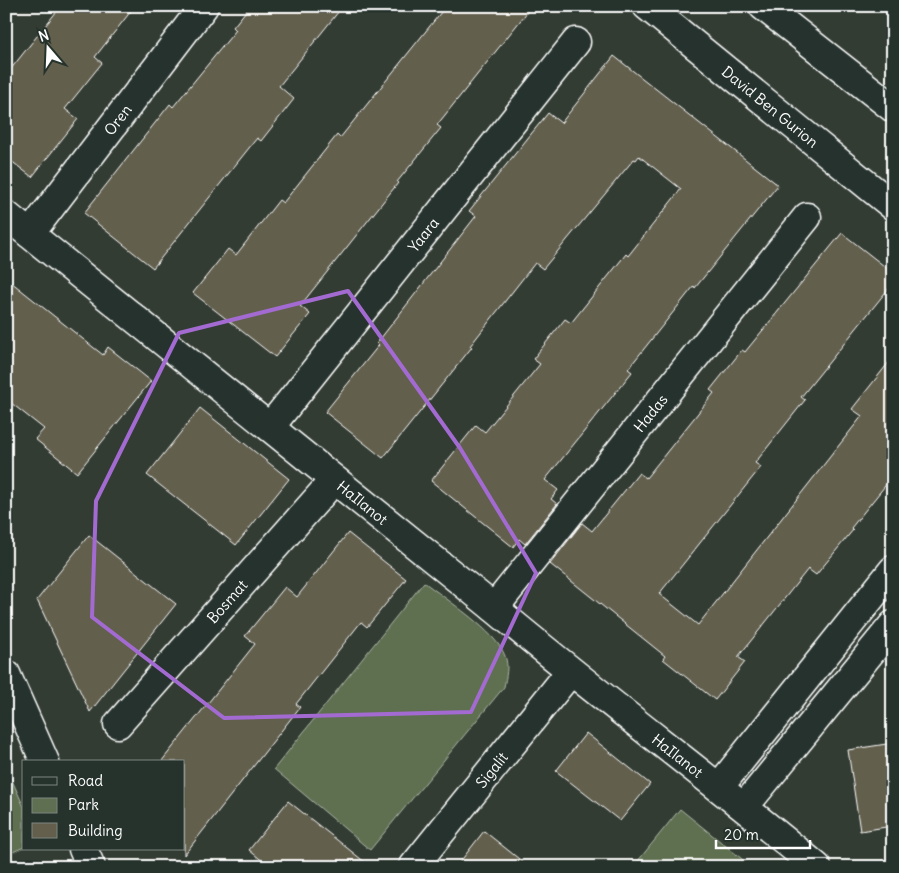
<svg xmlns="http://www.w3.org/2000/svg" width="899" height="873" font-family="Delius,sans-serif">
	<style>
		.green { fill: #5f6f51; stroke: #afb7a8 }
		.building { fill: #645f4d; stroke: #fff }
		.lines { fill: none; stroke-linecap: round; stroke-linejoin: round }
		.street-casing { stroke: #fff; stroke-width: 31 }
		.secondary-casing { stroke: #fff; stroke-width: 31 }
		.street { stroke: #26332d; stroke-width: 28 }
		.secondary { stroke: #26332d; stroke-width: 28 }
		.marked { fill: none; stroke: #a36bd2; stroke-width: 4; stroke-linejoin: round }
		.labels { text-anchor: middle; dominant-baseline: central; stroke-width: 4.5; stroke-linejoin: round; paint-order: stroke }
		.street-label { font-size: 15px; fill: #fff; stroke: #26332d }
	</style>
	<rect width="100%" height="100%" fill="#323c33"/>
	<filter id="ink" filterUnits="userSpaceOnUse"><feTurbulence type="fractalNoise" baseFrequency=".02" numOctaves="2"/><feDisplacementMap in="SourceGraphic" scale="10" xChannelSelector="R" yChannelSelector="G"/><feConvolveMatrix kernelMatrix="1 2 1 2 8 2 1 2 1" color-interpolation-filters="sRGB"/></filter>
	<g filter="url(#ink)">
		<!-- green -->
		<path class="green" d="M424,582c20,16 73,50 81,74 4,10 1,21 -1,31l-134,163 -96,-81z
			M6,767l18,40v40l-18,8z
			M680,809l72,58h-119z"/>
		<!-- building -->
		<path class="building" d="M61,6h74l-40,51 7,6 -37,46 13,10 -46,58 -26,-20v-82z
			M250,6h93l-64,80 15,13 -33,42 -4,-3 -104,130 -69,-55 86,-109 3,3 63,-77 -3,-3z
			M446,6h86l-95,119 4,3 -44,54 1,1 -98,123 10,8 -35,43 -82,-64 35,-44 8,6 43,-55 4,3 54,-68 3,3z
			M614,56l164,129 -83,103 -1,-2 -66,83 4,3 -87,108 13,10 -7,9 6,5 -32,40 -6,-5 -6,8 -82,-66 45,-56 9,7 55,-68 -7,-5 32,-40 6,4 55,-69 2,2 53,-67 -42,-33 -3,4 -2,-1 -91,110 -8,-6 -65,83 2,1 -89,111 -58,-46 54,-67 -2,-2 99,-127 -7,-5 79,-98 13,10z
			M842,233l51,40v10l-92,114 4,3 -50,63 6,4 -102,127 39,31 164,-209 -10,-7 41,-52v119l-42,52 2,2 -37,45 -8,-6 -70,88 7,5 -30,38 -52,-41 2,-3 -115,-92 32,-41 10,8 47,-58 7,5 68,-85 -4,-3 32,-40 3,2z
			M6,278l97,77 5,-8 43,34 -74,92 -42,-34 9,-10 -38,-30z
			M200,408l89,71 -53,66 -89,-70z
			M348,533l58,46 -39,48 -6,-5 -65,82 4,3 -116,148v-93h-23l94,-118 -10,-8 40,-49 12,10z
			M89,535l87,69 -86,108 -53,-112z
			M586,733l64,51 -30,37 -64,-50z
			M893,743v83l-33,5 -12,-81z
			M288,801l83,66h-101l-21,-17z
			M484,831l45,36h-73z"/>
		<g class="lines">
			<defs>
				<g id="street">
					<path id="s1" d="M6,215l488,393c106,89 217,171 323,259"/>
					<path id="s2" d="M30,234l174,-228"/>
					<path id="s3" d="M270,427l306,-385"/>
					<path id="s4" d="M494,608l313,-391"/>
					<path id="s5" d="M118,724l216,-244"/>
					<path d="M719,787l174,-217"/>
					<path d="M744,807l149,-182"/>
					<path id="s6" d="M413,867l157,-195"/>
				</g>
				<g id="secondary">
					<path id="s7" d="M647,6l246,200"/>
					<path d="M763,6l130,102"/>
					<path d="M6,674l39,88"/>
					<path d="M83,849l8,18"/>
				</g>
			</defs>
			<!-- street casing -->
			<use href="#street" class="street-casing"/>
			<!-- secondary casing -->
			<use href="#secondary" class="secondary-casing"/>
			<!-- street -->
			<use href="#street" class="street"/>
			<!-- secondary -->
			<use href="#secondary" class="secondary"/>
		</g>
	</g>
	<!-- marked area -->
	<path class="marked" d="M348,291l112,157 76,125 -65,139 -247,6 -132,-101 4,-116 83,-168z"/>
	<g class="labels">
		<!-- street labels -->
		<g class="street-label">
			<text stroke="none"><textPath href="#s7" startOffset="159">David Ben Gurion</textPath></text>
			<text stroke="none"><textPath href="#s2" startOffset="144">Oren</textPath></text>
			<text stroke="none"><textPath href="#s3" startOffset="246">Yaara</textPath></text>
			<text stroke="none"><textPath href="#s4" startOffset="250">Hadas</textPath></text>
			<text stroke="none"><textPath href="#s1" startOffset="458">HaIlanot</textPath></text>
			<text stroke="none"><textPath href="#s5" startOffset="164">Bosmat</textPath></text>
			<text stroke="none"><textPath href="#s1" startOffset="862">HaIlanot</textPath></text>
			<text stroke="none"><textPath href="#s6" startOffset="125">Sigalit</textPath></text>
		</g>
	</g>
	<!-- margin -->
	<rect width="899" height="873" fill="none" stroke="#26332d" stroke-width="25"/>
	<rect x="12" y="12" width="874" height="848" fill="none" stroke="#fff" stroke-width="2" filter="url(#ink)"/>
	<!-- legend -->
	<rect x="22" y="760" width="162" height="90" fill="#26332d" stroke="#7d8581"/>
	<rect x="32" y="777" width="25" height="8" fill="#26332d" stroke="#7d8581"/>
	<text x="68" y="786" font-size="15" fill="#ffffff">Road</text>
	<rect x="32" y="798" width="25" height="15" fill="#5f6f51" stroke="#7d8581"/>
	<text x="68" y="810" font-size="15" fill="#ffffff">Park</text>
	<rect x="32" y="823" width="25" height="15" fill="#645f4d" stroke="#7d8581"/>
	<text x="68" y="836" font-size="15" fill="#ffffff">Building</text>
	<!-- north arrow -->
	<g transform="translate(48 48) rotate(341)" stroke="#26332d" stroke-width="4" paint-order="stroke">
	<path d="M0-4L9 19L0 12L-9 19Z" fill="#ffffff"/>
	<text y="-8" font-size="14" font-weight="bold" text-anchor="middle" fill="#ffffff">N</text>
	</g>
	<!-- scale -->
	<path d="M716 840v8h94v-8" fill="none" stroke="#ffffff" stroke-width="2.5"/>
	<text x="724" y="840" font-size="15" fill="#ffffff" stroke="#26332d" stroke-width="4" paint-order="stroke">20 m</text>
</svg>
